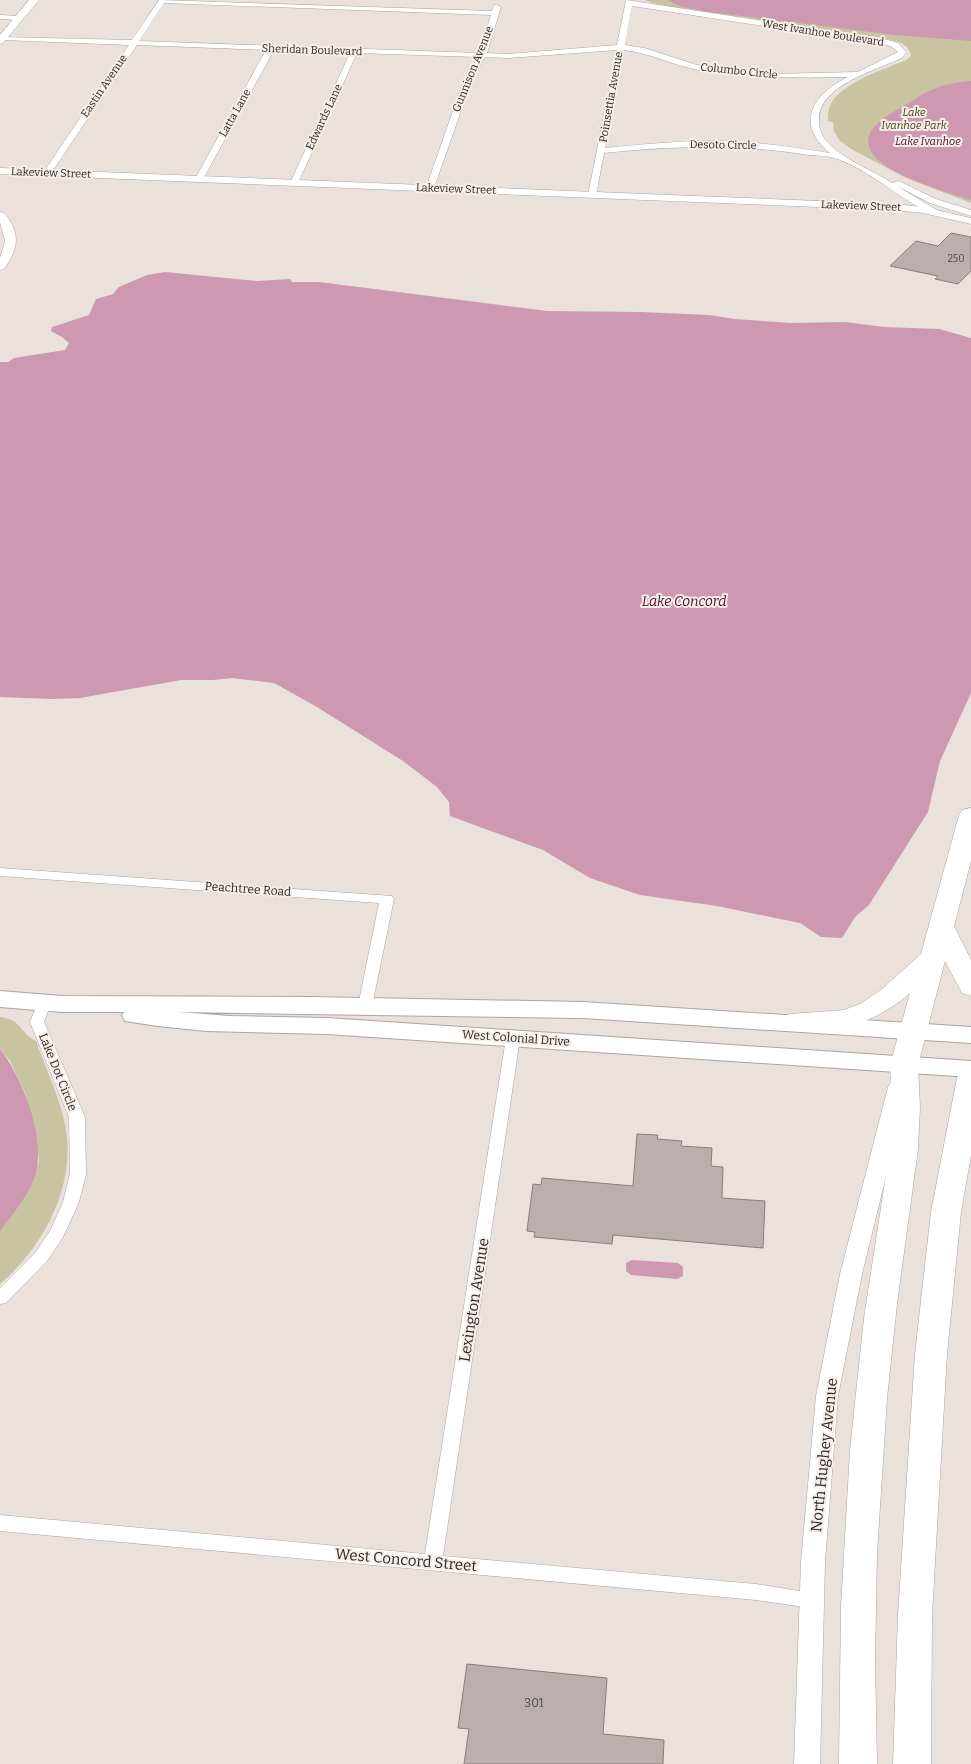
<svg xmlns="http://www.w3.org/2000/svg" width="971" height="1764" font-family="Bitter,serif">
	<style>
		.green { fill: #c8c4a2 }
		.water { fill: #cd98b0 }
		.building { fill: #b9afaf; stroke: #867d7d }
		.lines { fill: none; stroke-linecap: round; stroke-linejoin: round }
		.minor-casing { stroke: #aca4a0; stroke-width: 1 }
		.tertiary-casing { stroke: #aca4a0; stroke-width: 1 }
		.trunk-casing { stroke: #aca4a0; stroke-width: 2 }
		.motorway-casing { stroke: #aca4a0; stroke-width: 1 }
		.minor { fill: #fff; fill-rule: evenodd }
		.tertiary { fill: #fff; fill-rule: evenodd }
		.trunk { fill: #fff; fill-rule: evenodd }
		.motorway { fill: #fff; fill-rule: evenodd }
		.labels { text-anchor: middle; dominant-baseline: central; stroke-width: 4; stroke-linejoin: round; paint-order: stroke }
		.number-label { font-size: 10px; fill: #4e4a49 }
		.far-street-label { font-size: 11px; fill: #2b2827; stroke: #f7eeea }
		.far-park-label { font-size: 11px; font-style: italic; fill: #443e15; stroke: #f7eeea }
		.far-water-label { font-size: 11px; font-style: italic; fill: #4c0d31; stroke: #f7eeea }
		.street-label { font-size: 12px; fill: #2b2827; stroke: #f7eeea }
		.near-number-label { font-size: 12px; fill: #4e4a49 }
		.water-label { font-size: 14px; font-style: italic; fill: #4c0d31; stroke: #f7eeea }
		.near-street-label { font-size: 15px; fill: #2b2827; stroke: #f7eeea }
	</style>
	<rect width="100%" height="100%" fill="#eae1dd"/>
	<!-- green -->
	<path class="green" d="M644,0h327v203l-65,-25 -53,-28 -14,-10 -5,-9 -1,-9 -5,-1c0,-4 0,-11 2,-15 9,-23 55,-37 76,-46l5,-4c-2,-14 -17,-15 -28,-18l-220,-32z
		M0,1017c21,2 20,16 36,24 9,26 22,52 28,79 15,61 -19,126 -64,164v-52l32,-49 7,-22 -4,-29 -9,-37 -16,-34 -10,-12z"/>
	<!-- water -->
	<path class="water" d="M667,0h304v41l-76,-6 -186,-23 -27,-5z
		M971,81v119c-23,-7 -87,-26 -99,-47 -15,-24 19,-39 35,-49 9,-5 17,-12 27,-15 11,-5 25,-7 37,-8z
		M165,272l92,9 33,-2 2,3h27l228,29 94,1 68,3 26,4 55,4 55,-1 39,5 55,2 32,9v355l-31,68 -12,51 -59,93 -14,12 -13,21 -21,-1 -21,-14 -83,-17 -77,-11 -50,-17 -47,-28 -93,-34 -1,-14 -12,-15 -34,-26 -86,-54 -43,-24 -42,-5 -19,2h-32l-101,18 -28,1 -52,-2v-335h8l6,-4 51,-8 4,-7 -7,-6 -11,-6 1,-4 37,-12 7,-16 17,-5 6,-7 28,-12z
		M0,1049c24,31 50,97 32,135 -8,17 -22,33 -32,48z
		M632,1260l46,3 5,4v9l-6,3 -46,-4 -5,-4v-8z"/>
	<!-- building -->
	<path class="building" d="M951,233l20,4v34l-13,13 -23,-5 3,-3 -48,-10 26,-25 22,5z
		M637,1134l21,1 -1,4 25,2 -1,5 31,2 -1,18 12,1 -1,31 43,3 -2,47 -150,-13 -1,9 -78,-7 1,-5 -8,-1 6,-47 8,1 1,-7 91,8z
		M467,1664l140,14 -4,56 61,6 -1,24h-199l5,-35 -11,-1z"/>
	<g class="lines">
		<defs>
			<path id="minor" d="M159,0l333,11 2,-6h3l4,2 -14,46 21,1 109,-9 9,-45 262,40 10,3 8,9 -4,6c-26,12 -85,28 -83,63 0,9 4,17 11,24 17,16 42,25 62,38l7,-2 37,18 35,11v6l-41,-13 -33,-17 43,26 -7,2c-33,-14 -59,-41 -93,-54 -10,-5 -26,-4 -37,-6 -67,-10 -132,-8 -199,-1l-8,42 -7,2 -1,-2 29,-145 -109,8 -23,-1 -14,25 -37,106 -4,3 -4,-3 37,-106 15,-25 -121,-4 -59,130 -4,3 -4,-3 60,-130 -76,-3 -71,129 -4,3 -4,-3 71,-129 -129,-5 -87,130h-6l-1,-2 86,-128 -126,-5 -3,-3 132,3zM164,3l327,12 -12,38 -340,-12zM632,6l252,38 8,3 6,5 -40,20 -86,2 -75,-9 -53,-17 -19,-3zM624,50c26,3 49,15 74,20 50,8 99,8 150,7 -35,17 -54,47 -18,76 -33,-5 -65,-10 -99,-12 -42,-1 -84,3 -126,7z
				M0,15l19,1 4,2 -4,2 -19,-1z
				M0,868l392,28 2,3 -22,107 -2,3h-10l-2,-3 21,-103 -379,-27z
				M44,998l5,2 2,3 -7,19 41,95 1,57 -7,28 -16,35 -16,24 -41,42 -6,1v-16l35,-35 15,-22 13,-29 7,-28 -1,-57 -39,-95 9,-22z
				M513,1033l5,1 2,4 -77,518 313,28 62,10 3,6 -3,6 -7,2 -55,-8 -756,-69v-16l425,39 81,-516 2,-4z"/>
			<path id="tertiary" d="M29,0h10l-36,43 -3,1v-9z
				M0,168l894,36 29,3 48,11v6l-48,-11 -29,-3 -894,-36z
				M0,212c6,1 8,6 11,11 10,17 3,32 -7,46l-4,1v-12l5,-17 -5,-19z
				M898,1080l7,2 3,5 -46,187 -24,122 -13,166 -5,202h-26l7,-202 15,-166 24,-122 48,-187 3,-5z"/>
			<path id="trunk" d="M0,991l62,5 249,1 272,5 388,25v16l-388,-25 -405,-6 52,4 97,2 644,43v16l-644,-43 -121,-3 -48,-5 -33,-5 -3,-6 2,-3h-62l-62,-5z"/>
			<path id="motorway" d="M971,808v53l-17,65 17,34v36l-9,-3 -17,-32 -27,104 2,42 -2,42 -21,155 -10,94 -10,156 -2,105 2,105h-38l2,-157 9,-157 14,-132 26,-169 2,-42 -2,-42 20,-72c-29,25 -58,36 -95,38 -12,0 -23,1 -35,-2l-3,-6 3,-6 10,-3 54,-4 16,-6 22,-15 39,-35 38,-139 3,-5z
				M971,1069v86l-10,57 -14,142 -15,261 -1,149h-38l5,-149 17,-261 16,-142 26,-134 4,-7z"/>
		</defs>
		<!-- minor casing -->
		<use href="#minor" class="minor-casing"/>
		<!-- tertiary casing -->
		<use href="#tertiary" class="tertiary-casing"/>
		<!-- trunk casing -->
		<use href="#trunk" class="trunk-casing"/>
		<!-- motorway casing -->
		<use href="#motorway" class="motorway-casing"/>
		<!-- minor -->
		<use href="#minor" class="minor"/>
		<!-- tertiary -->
		<use href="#tertiary" class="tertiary"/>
		<!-- trunk -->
		<use href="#trunk" class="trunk"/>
		<!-- motorway -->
		<use href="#motorway" class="motorway"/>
	</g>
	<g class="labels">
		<!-- number labels -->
		<g class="number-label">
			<text x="956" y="259">250</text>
		</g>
		<!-- far-street labels -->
		<g class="far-street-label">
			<text transform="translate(823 33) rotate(9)">West Ivanhoe Boulevard</text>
			<text transform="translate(312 50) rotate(2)">Sheridan Boulevard</text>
			<text transform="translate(473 69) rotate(-68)">Gunnison Avenue</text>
			<text transform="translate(739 71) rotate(6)">Columbo Circle</text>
			<text transform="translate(104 86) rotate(-56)">Eastin Avenue</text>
			<text transform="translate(611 97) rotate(-80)">Poinsettia Avenue</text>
			<text transform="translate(235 113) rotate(-61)">Latta Lane</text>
			<text transform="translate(324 117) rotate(-65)">Edwards Lane</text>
			<text transform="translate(723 145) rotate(1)">Desoto Circle</text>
			<text transform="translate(51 173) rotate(2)">Lakeview Street</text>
			<text transform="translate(456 189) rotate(2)">Lakeview Street</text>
			<text transform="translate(861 206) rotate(2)">Lakeview Street</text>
		</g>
		<!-- far-park labels -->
		<g class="far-park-label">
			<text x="914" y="112">Lake<tspan x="914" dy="13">Ivanhoe Park</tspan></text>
		</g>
		<!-- far-water labels -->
		<g class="far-water-label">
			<text x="928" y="141">Lake Ivanhoe</text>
		</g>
		<!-- street labels -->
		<g class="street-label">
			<text transform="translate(248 889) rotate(4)">Peachtree Road</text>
			<text transform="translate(516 1038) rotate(4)">West Colonial Drive</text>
			<text transform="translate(58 1072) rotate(68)">Lake Dot Circle</text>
		</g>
		<!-- near-number labels -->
		<g class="near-number-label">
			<text x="534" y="1703">301</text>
		</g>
		<!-- water labels -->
		<g class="water-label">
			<text x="684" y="601">Lake Concord</text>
		</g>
		<!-- near-street labels -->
		<g class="near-street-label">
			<text transform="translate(474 1300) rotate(-81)">Lexington Avenue</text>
			<text transform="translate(824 1455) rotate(-84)">North Hughey Avenue</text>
			<text transform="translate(406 1560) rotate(5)">West Concord Street</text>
		</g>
	</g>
</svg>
